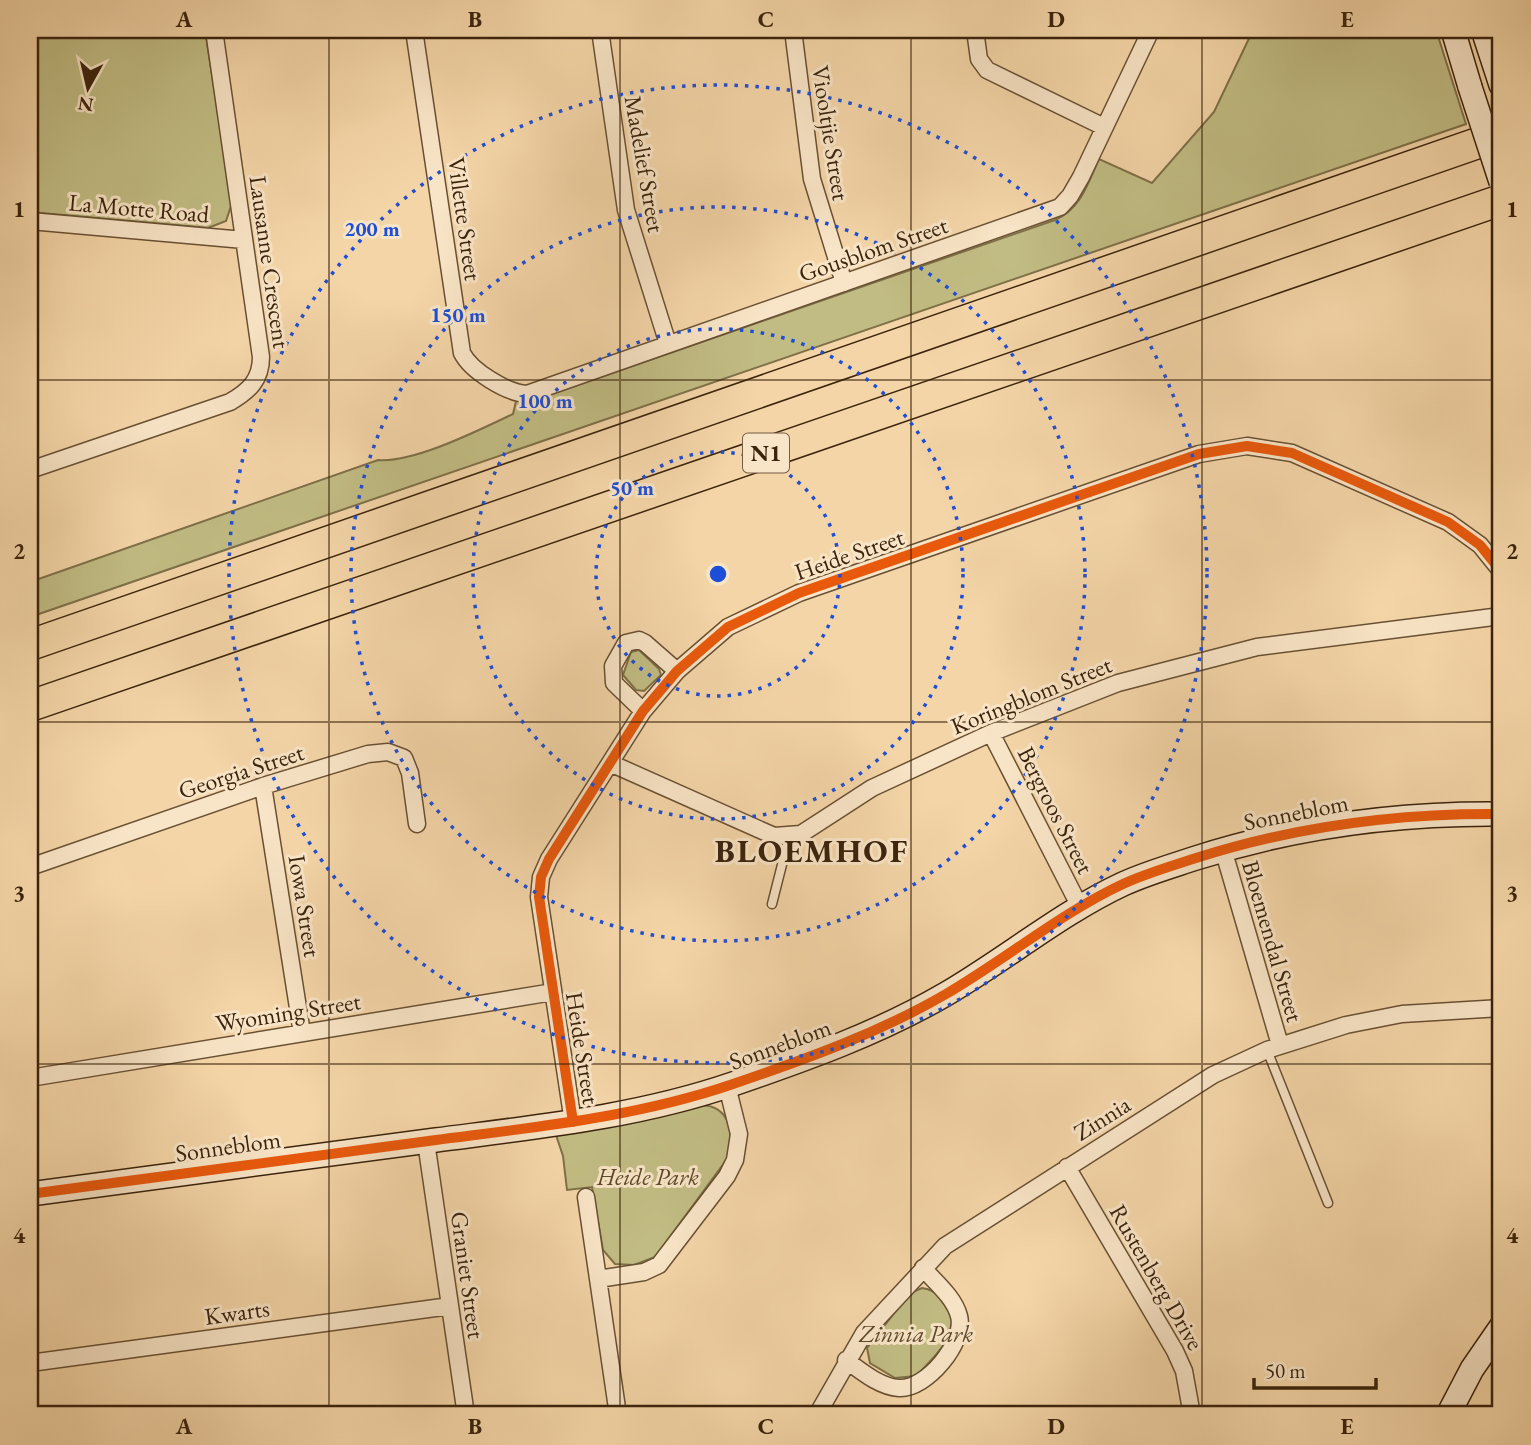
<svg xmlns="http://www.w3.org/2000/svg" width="1531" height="1445" font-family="'EB Garamond',serif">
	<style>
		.green { fill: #c1bc83; stroke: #7e7048; stroke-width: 2 }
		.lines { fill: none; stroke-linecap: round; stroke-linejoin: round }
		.lane-casing { stroke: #695033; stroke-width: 11 }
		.street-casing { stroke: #695033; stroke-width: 19 }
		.secondary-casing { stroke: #3b230c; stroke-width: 26 }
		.highway-casing { stroke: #3b230c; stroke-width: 33 }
		.lane { stroke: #f8e4c6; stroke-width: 8 }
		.street { stroke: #f8e4c6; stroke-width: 16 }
		.secondary { stroke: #f8e4c6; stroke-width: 23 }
		.highway { stroke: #f4d5a7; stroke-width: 30 }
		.secondary-bridge-casing { stroke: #3b230c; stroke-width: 26; stroke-linecap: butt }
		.secondary-bridge { stroke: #f8e4c6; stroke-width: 23 }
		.cycleway-casing { stroke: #f8e4c6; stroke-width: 15 }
		.cycleway { stroke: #e8590c; stroke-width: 10 }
		.grid { fill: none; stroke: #3b230c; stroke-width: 2; stroke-opacity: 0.55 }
		.ring { fill: none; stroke: #1d4ed8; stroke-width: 3.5; stroke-dasharray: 3.5 7 }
		.labels { text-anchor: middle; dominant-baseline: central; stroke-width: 6; stroke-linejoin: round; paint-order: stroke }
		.shield { fill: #f8e4c6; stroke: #745d44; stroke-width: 2 }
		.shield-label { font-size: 23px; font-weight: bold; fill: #3b230c }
		.street-label { font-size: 24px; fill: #3b230c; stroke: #f8e4c6 }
		.park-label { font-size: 24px; font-style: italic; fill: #5c492a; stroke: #f8e4c6 }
		.district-label { font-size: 32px; font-weight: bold; letter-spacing: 2px; fill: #3b230c; stroke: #f8e4c6 }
		.centre { fill: #1d4ed8; stroke: #f8e4c6; stroke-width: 3.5 }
		.ring-label { font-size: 21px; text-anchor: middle; font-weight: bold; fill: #1d4ed8; stroke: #f8e4c6; stroke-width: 6; stroke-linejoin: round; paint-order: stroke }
		.neatline { fill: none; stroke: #3b230c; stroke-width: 2.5 }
		.grid-label { font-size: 23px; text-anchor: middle; font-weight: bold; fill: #3b230c }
	</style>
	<rect width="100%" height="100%" fill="#f4d5a7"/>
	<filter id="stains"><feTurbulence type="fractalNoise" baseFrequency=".00286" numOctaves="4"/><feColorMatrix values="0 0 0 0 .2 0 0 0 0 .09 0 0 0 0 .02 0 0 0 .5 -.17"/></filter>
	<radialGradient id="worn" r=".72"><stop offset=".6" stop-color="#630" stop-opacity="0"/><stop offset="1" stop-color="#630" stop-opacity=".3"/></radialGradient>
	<!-- green -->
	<path class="green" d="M30,30h175l27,173 -6,18 -18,7 -178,-16z
		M1253,30h183l30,94 -1436,493v-35l348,-122c36,3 101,-30 135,-46l3,-13 18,-1 521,-180c26,-11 33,-37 44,-61l53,24 62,-71z
		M639,650l20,19 2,6 -17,16 -8,-1 -13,-15 8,-23z
		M701,1105c30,1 34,30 26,54l-72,98 -21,8 -19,-1 -12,-14 -11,-63 -25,3 -4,-34 -7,-21z
		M922,1288c11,1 15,7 22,14 24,27 -11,56 -28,74l-21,2 -25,-15 -3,-15 43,-55z"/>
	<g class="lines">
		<defs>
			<path id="lane" d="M772,904l17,-67
				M1267,1050l61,153"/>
			<path id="street" d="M414,30l48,323c9,18 45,40 65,41l533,-187 10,-11 11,-19 70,-147
				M600,30l26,180 42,134
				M793,30l19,149 32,104
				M975,30l4,29 8,11 117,57
				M30,221l214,19
				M30,470l200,-68c19,-11 31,-22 31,-45l-47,-327
				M643,711l-29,-28 -1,-17 13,-23 13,-3 6,3 32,28
				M991,733l89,174
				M610,763l164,73 27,-2 71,-46 119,-55 127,-50 139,-36 244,-31
				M263,786l39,247
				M1223,849l57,196
				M30,867l233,-81 105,-32 20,-2 16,6 6,15 7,51
				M30,1078l523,-86
				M573,1122l-34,-225 2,-20 8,-18 94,-148 34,-40 51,-44 71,-34 400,-139 48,-8 45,7 156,69 32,23 21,26
				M426,1142l40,273
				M1067,1167l108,184 9,20 8,44
				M586,1197l32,218
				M598,1279l46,-7 15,-7 68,-89 8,-16 4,-26 -12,-48
				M846,1360c15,11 34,27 53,28 27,2 67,-46 60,-72 -5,-19 -24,-34 -36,-48
				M30,1363l420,-57
				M817,1415l47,-82 81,-87 268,-171 54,-25 79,-25 56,-11 99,-6"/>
			<path id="secondary" d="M1453,30l17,57
				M1483,30l18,55
				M30,1194c135,-18 271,-36 406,-54 100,-13 201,-23 297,-56 73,-25 146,-51 213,-90 60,-35 115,-81 177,-110 24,-11 49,-18 73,-26 100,-32 201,-45 305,-44
				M1448,1415l24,-46 29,-42"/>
			<path id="highway" d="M30,645l1471,-510
				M30,706l1471,-506"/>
		</defs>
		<!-- lane casing -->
		<use href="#lane" class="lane-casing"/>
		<!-- street casing -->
		<use href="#street" class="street-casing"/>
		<!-- secondary casing -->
		<use href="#secondary" class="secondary-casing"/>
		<!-- highway casing -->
		<use href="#highway" class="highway-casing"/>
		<!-- lane -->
		<use href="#lane" class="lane"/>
		<!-- street -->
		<use href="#street" class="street"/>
		<!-- secondary -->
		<use href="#secondary" class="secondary"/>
		<!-- highway -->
		<use href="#highway" class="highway"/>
		<defs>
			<path id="secondary-bridge" d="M1470,87l31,95"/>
		</defs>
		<!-- secondary-bridge casing -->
		<use href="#secondary-bridge" class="secondary-bridge-casing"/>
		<!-- secondary-bridge -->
		<use href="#secondary-bridge" class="secondary-bridge"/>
		<defs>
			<path id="cycleway" d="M573,1122l-34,-225 2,-20 8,-18 94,-148 34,-40 51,-44 71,-34 400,-139 48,-8 45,7 156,69 32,23 21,26
				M30,1194c135,-18 271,-36 406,-54 100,-13 201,-23 297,-56 73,-25 146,-51 213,-90 60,-35 115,-81 177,-110 24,-11 49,-18 73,-26 100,-32 201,-45 305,-44"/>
		</defs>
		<!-- cycleway casing -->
		<use href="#cycleway" class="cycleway-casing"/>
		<!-- cycleway -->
		<use href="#cycleway" class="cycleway"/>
	</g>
	<!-- grid -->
	<path class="grid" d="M329,30v1385M620,30v1385M911,30v1385M1202,30v1385M30,380h1471M30,722h1471M30,1064h1471"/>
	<!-- distance rings -->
	<g class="ring">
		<circle cx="718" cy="574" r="122"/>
		<circle cx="718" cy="574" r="245"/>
		<circle cx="718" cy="574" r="367"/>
		<circle cx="718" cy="574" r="489"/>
	</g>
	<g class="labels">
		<!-- shield labels -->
		<rect class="shield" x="743" y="433.5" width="46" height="39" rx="5"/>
		<g class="shield-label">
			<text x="766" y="453">N1</text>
		</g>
		<!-- street labels -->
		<g class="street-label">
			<text transform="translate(831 133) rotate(81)">Viooltjie Street</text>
			<text transform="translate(645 164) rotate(80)">Madelief Street</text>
			<text transform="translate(139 208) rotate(5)">La Motte Road</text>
			<text transform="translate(465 219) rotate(82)">Villette Street</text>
			<text transform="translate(873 249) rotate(-19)">Gousblom Street</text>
			<text transform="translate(270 262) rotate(82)">Lausanne Crescent</text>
			<text transform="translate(849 554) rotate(-19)">Heide Street</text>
			<text transform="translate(1031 695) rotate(-22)">Koringblom Street</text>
			<text transform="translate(241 771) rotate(-18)">Georgia Street</text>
			<text transform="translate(1056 810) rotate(63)">Bergroos Street</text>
			<text transform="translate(1296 812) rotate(-11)">Sonneblom</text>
			<text transform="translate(305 906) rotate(81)">Iowa Street</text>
			<text transform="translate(1273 941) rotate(74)">Bloemendal Street</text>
			<text transform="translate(288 1012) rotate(-9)">Wyoming Street</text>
			<text transform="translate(780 1044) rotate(-20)">Sonneblom</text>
			<text transform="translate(583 1048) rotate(81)">Heide Street</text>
			<text transform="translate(1102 1118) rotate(-32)">Zinnia</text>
			<text transform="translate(228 1146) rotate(-8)">Sonneblom</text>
			<text transform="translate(468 1275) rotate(82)">Graniet Street</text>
			<text transform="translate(1157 1277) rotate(60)">Rustenberg Drive</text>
			<text transform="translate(237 1312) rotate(-8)">Kwarts</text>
		</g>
		<!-- park labels -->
		<g class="park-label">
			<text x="648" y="1176">Heide Park</text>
			<text x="916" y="1333">Zinnia Park</text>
		</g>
		<!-- district labels -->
		<g class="district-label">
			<text x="812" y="851">BLOEMHOF</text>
		</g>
	</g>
	<circle cx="718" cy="574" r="10" class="centre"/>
	<g class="ring-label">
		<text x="372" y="236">200 m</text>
		<text x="458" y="322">150 m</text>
		<text x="545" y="408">100 m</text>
		<text x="632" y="495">50 m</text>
	</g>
	<!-- margin -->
	<rect width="1531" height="1445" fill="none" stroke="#f4d5a7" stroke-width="77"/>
	<!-- north arrow -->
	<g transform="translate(88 88) rotate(188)" stroke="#f8e4c6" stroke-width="5" paint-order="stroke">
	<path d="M0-5L12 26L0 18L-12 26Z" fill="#3b230c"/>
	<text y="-10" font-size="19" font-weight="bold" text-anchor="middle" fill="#3b230c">N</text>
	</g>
	<!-- scale -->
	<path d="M1254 1378v10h122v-10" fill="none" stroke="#3b230c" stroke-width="3.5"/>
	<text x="1265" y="1378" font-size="21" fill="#3b230c" stroke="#f8e4c6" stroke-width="5" paint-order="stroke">50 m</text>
	<rect x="38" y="38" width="1454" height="1368" class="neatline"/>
	<g class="grid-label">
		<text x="184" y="27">A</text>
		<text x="475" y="27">B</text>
		<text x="766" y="27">C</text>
		<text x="1056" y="27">D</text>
		<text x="1347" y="27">E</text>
		<text x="19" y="217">1</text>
		<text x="1512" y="217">1</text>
		<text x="19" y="559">2</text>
		<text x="1512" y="559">2</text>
		<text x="19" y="901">3</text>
		<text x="1512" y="901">3</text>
		<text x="19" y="1243">4</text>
		<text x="1512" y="1243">4</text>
		<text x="184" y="1434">A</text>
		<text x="475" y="1434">B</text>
		<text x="766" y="1434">C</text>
		<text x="1056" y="1434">D</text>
		<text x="1347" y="1434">E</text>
	</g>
	<rect width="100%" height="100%" filter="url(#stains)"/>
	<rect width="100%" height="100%" fill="url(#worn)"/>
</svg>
